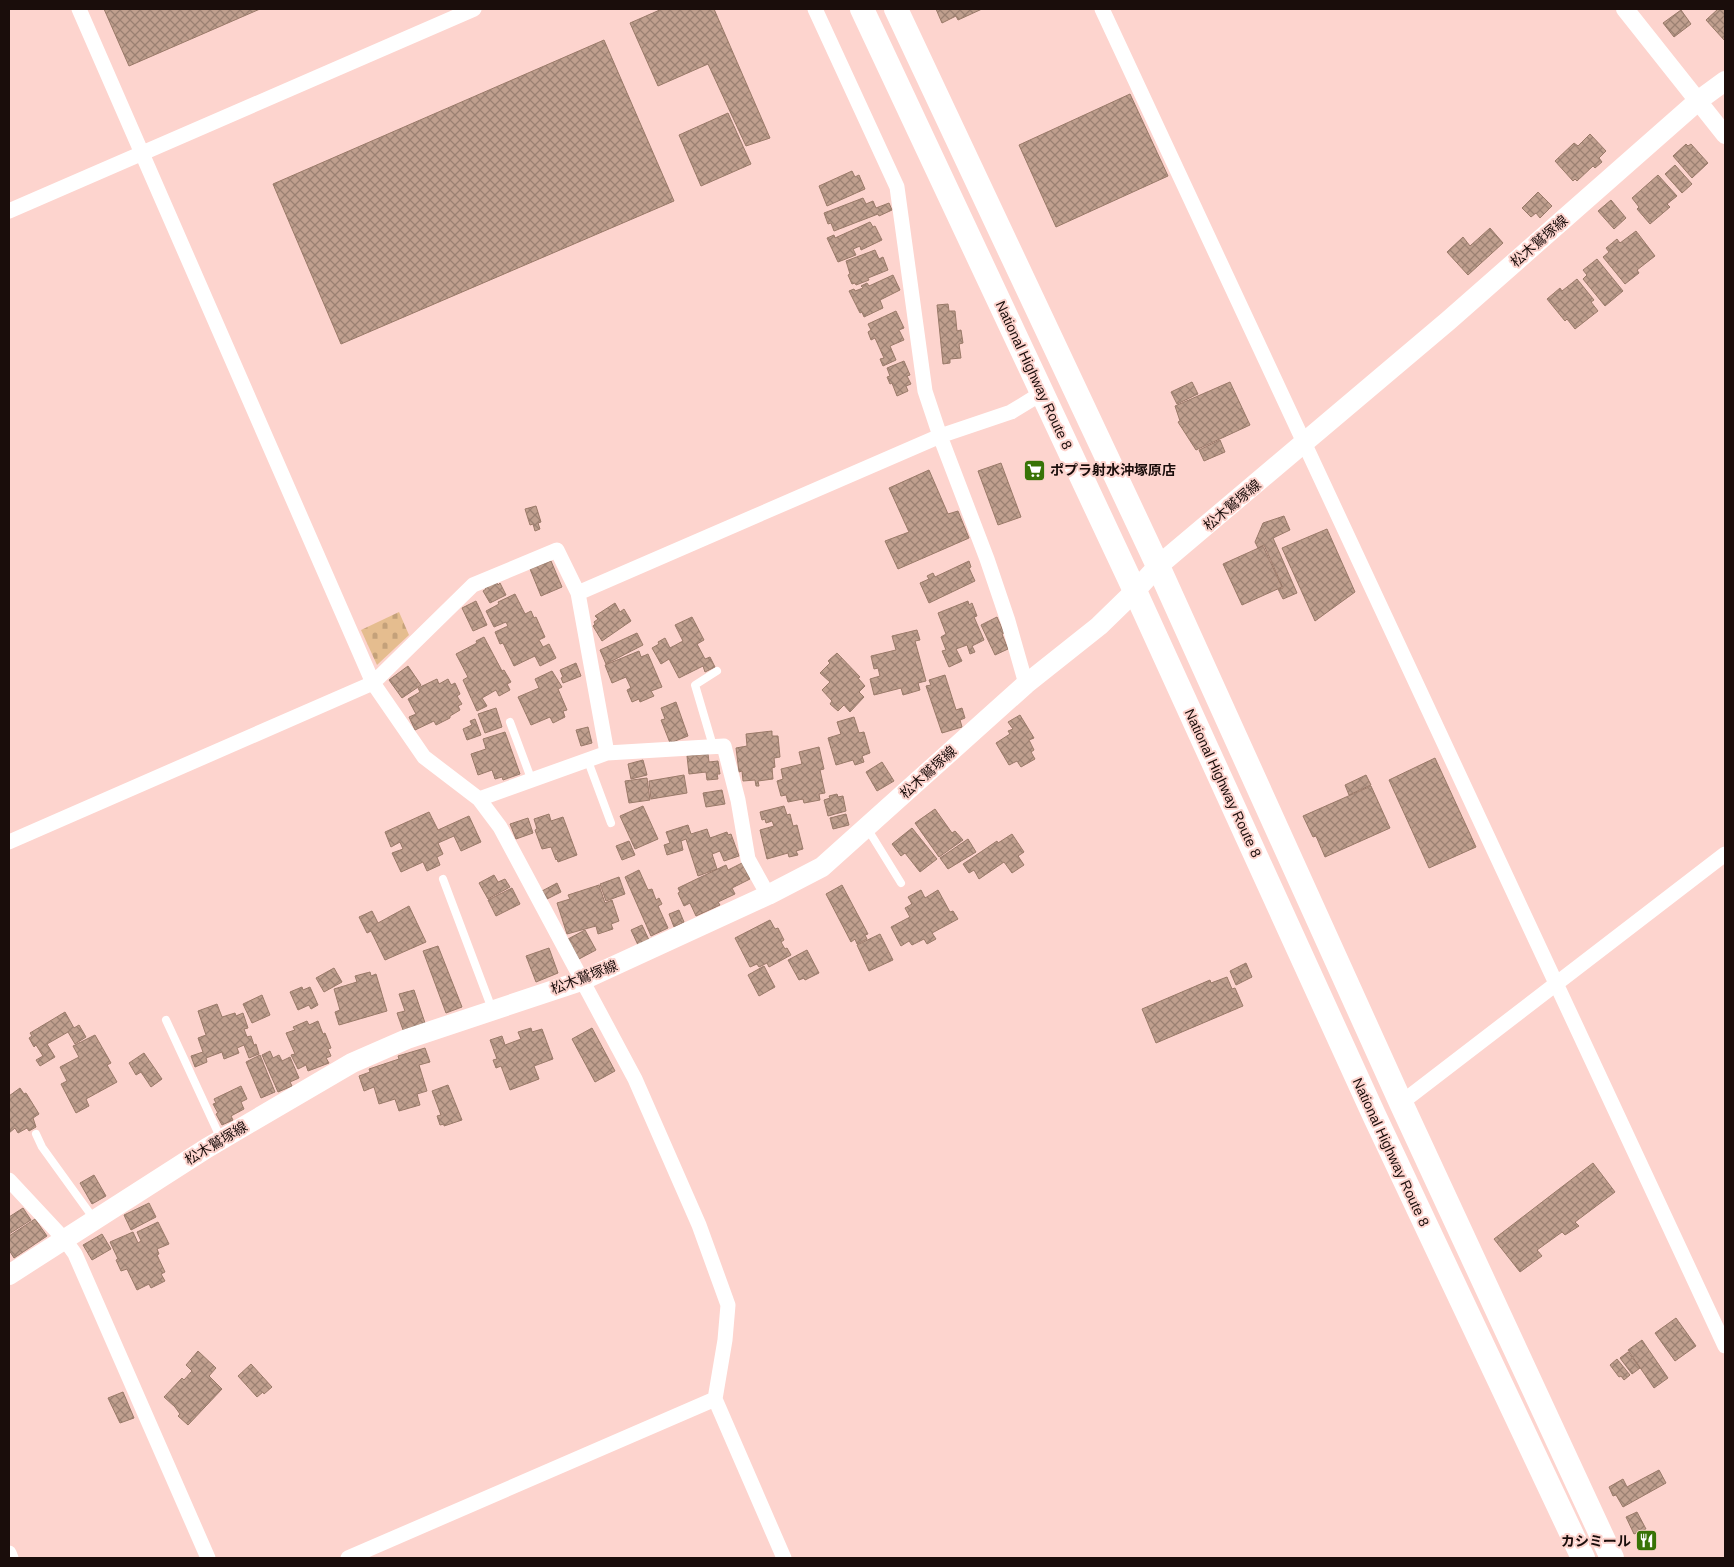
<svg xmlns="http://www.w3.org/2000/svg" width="1734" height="1567" font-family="Helvetica,'Noto Sans JP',sans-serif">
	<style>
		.cemetery { fill: url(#cemetery-stones) }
		.building { fill: url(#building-cross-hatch); stroke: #9a7a69 }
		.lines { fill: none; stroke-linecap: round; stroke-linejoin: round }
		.service { stroke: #fff; stroke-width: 8 }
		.minor { stroke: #fff; stroke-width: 15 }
		.tertiary { stroke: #fff; stroke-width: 18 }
		.secondary { stroke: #fff; stroke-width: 20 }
		.trunk { stroke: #fff; stroke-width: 24 }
		.labels { text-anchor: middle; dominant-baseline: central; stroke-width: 4; stroke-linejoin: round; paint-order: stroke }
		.street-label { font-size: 14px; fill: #1a0d0b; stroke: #fdd4ce }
		.poi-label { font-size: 14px; font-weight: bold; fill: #1a0d0b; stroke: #fdd4ce; text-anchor: start }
	</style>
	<defs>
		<pattern id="cemetery-stones" width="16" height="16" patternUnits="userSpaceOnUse" patternTransform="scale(1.25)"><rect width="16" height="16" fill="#e5bd8f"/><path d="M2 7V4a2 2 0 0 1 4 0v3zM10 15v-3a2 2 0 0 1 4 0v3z" fill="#c4a17a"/></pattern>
		<pattern id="building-cross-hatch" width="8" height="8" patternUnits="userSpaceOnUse" patternTransform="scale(1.25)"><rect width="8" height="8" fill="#c09f8e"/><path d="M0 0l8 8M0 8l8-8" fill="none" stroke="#9b8072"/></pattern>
	</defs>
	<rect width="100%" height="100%" fill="#fdd4ce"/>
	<!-- cemetery -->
	<path class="cemetery" d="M399,612l10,23 -32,30 -16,-35z"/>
	<!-- building -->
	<path class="building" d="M104,9h156l-131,57z
		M662,9h52l56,129 -24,8 -38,-82 -50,22 -28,-63z
		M936,9h46l-24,11 -2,-4 -14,7z
		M1718,9h7v32l-19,-21z
		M1681,10l10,14 -17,13 -11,-14z
		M604,40l70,161 -333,143 -68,-160z
		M1130,94l38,82 -112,51 -37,-82z
		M728,113l23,51 -50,22 -22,-51z
		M1590,134l16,17 -7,7 3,4 -7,6 -2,-2 -16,15 -2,-2 -2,2 -18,-20 19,-18 4,3z
		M1686,144l2,2 3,-2 17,19 -16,15 -19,-22z
		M1675,165l17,19 -10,9 -17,-19z
		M852,171l3,6 4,-2 6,14 -38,17 -8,-20z
		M1658,175l19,21 -10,8 3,3 -20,17 -13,-15 2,-2 -7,-9z
		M1538,192l14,14 -12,12 -4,-5 -5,4 -9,-9z
		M863,198l3,6 7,-3 3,7 13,-5 3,7 -13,6 -1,-2 -44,17 -3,-8 -3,1 -4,-11z
		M1611,200l15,18 -12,11 -16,-18z
		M870,222l3,5 2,-1 7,14 -21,10 -1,-4 -7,3 3,6 -18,7 -11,-24 7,-3 1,3z
		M1490,228l13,15 -35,32 -21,-23 16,-15 7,9z
		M1636,231l19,25 -18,14 2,3 -14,11 -22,-27 6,-5 -3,-4 11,-9 3,4z
		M875,250l4,9 4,-2 5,13 -20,8 1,2 -13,5 -1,-2 -3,1 -4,-9 2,-1 -4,-13z
		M1597,259l26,32 -18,15 -22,-27 4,-4 -4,-5z
		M893,275l7,15 -20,10 3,8 -19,9 -2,-5 -2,1 -11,-22 5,-2 1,2 8,-3 -2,-2 6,-3 2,3z
		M1577,279l17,21 -3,2 7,9 -23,18 -8,-10 -2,2 -18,-22 13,-11 2,3z
		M948,304l1,7h6l2,20 4,-1 2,13 -4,1 2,14 -11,1v4l-7,1 -6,-59z
		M896,311l8,17 -5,2 5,10 -14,6 6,14 -13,6 -3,-7 4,-1 -9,-20 -4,2 -3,-8 3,-2 -3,-6z
		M904,361l6,14 -3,1 4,8 -5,2 2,5 -11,5 -5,-13 -2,1 -3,-7 3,-1 -3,-8z
		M1192,382l6,12 -21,10 -6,-12z
		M1230,382l20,43 -54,25 -18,-28 2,-1 -5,-15z
		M1220,440l5,12 -21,9 -5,-11z
		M1001,463l20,54 -23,8 -20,-54z
		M929,470l19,44 10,-3 11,27 -71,31 -13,-28 24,-9 -20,-44z
		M536,506l5,16 -3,1 2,6 -5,2 -2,-7 -3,1 -5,-16z
		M1284,516l6,14 -17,8 24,55 -14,6 -5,-10 5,-1 -19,-43 -6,3 -3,-6 8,-19z
		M1327,529l28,63 -40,29 -33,-73z
		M1263,546l19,41 -40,18 -19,-41z
		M551,561l11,26 -21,9 -11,-27z
		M969,561l2,6 -2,1 6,13 -46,22 -9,-20 9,-4 -2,-3 6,-3 2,4z
		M496,581l2,4 2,-2 6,12 -16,8 -7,-12 3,-2 -1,-2z
		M515,594l10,20 6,-3 3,7 2,-1 9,20 -6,3 4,7 6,-3 7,14 -16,8 -5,-10 -21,10 -11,-23 -3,1 -5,-12 13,-6 -2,-4 -12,5 -8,-16 13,-7 -1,-2z
		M476,601l11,24 -14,6 -11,-23z
		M968,601l1,4 3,-2 5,13 -3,1 10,23 -12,6 3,6 -5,2 -3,-9 -11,4 6,12 -13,6 -7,-16 4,-1 -5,-13 5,-3 -8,-21z
		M615,603l5,9 4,-3 7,12 -29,20 -9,-15 2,-2 -1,-2 4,-3 -3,-3z
		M692,617l12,23 -7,4 8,15 5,-2 5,10 -10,5 -2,-6 -24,12 -10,-19 -8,5 -9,-16 7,-4 -1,-2 7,-4 5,10 13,-7 -8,-16z
		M997,617l7,16 -2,1 6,15 -13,6 -14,-30z
		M917,630l3,10 -5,1 11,40 -8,2 2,7 -17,5 -2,-7 -27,7 -4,-16 10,-3 -2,-8 -4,1 -3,-13 25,-6 -4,-14z
		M637,633l6,12 -37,19 -6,-14z
		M484,637l18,34 2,-1 7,12 -4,2 3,6 -11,6 -3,-6 -14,8 5,8 -10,5 -14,-31 5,-3 -12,-23 21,-11 -1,-2z
		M639,651l2,6 7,-3 14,33 -11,4 3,5 -14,6 -1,-3 -7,3 -5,-12 4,-2 -5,-11 -14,6 -7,-18z
		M837,653l23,24 -2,1 7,8 -6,6 5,5 -14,15 -6,-7 -6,6 -8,-7 2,-3 -10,-11 8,-8 -10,-9 10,-10 -2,-2z
		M576,663l5,13 -18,7 -2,-5 2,-1 -3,-7z
		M408,666l13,19 -19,13 -13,-18z
		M552,671l10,16 -4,2 9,21 -4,1 2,6 -12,6 -3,-6 -19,8 -13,-28 21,-9 -4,-9z
		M945,675l11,35 6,-2 3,10 -5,2 2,7 -20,6 -16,-47 5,-1 -2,-5z
		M437,679l2,5 9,-5 3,6 4,-2 5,11 -3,2 5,8 -4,2 2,4 -10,6v2l-14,7 -2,-4 -19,9 -6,-13 7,-3 -8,-15 12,-7 -2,-4z
		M676,702l12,34 -18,7 -9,-23 4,-1 -4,-11z
		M496,708l6,19 -17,6 -7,-19z
		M1020,715l14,23 -5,2 5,10 -3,2 4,7 -14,8 -4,-6 -8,4 -13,-22 14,-9 -2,-3 5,-2 -5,-7z
		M854,717l5,16 5,-1 6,21 -8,3 2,6 -9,3 -2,-5 -17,5 -8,-27 13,-4 -4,-12z
		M475,719l6,16 -14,5 -4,-11 9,-4 -2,-4z
		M588,727l4,16 -11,3 -5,-16z
		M772,731v5h6l2,21 -6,1 1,9 -3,1 1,11 -15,2 1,5h-3l-1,-6 -12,1 -1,-10 -3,1 -3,-24 11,-2 -1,-12z
		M505,732l15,42 -17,6 -1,-3 -7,2 -3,-9 -14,5 -7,-21 15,-5 -3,-10z
		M819,747l5,22 -4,1 5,23 -6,1 1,6 -16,3 -1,-4 -15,3 -2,-7 -5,1 -4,-15 6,-2 -2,-10 21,-5 -3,-12z
		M708,754l1,8 9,-1 2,13h-3l1,5 -11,1 -1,-8 -17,2 -2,-18z
		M1435,758l41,89 -47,21 -40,-88z
		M643,760l4,15 -16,4 -3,-15z
		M882,762l12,19 -17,10 -11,-19z
		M684,775l3,18 -36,6 -2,-18z
		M1366,775l5,10 -22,10 -4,-10z
		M647,778l3,22 -21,3 -4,-22z
		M1371,786l19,42 -65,29 -9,-21 -3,1 -10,-21z
		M722,790l3,14 -19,3 -3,-14z
		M837,794l1,3 5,-1 3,15 -18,5 -4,-16 6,-2 -1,-2z
		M643,806l15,33 -23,10 -15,-33z
		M784,806l3,9 3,-1 3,12 4,-1 6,24 -7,2 2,4 -9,2 -1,-4 -21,6 -7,-29 14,-4 -2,-5 -6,2 -1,-4 -3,1 -2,-8z
		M935,809l17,24 3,-2 8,9 -24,17 -24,-34z
		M429,812l9,18 31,-14 12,26 -20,9 -7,-15 -16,7 5,11 -6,3 3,8 -13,6 -4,-9 -22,10 -9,-19 11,-4 -3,-7 -9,5 -6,-15z
		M549,814l2,7 12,-4 14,38 -19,7 -1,-3 -1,1 -5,-13 -9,2 -7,-19 2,-1 -3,-10z
		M846,814l3,11 -16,4 -3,-11z
		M528,818l5,15 -17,6 -6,-15z
		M688,825l3,9 16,-5 3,9 17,-6 1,3 3,-1 8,22 -15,5 -4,-10 -8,3 5,15 -19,7 -12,-37 -5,2 2,9 -16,5 -3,-10 6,-2 -4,-11z
		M912,828l25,31 -17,13 -15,-19 -4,3 -9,-12z
		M1012,834l12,18 -6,4 6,9 -12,8 -8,-11 -25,17 -5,-9 -5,3 -6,-9 34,-23 1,2z
		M968,839l8,13 -28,17 -8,-11z
		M629,841l6,14 -13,5 -6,-14z
		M742,863l8,16 -18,9 3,6 -17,8 2,3 -24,11 -6,-13 -6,3 -6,-13 2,-1 -2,-4 48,-23 2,5z
		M639,870l9,20 4,-1 4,11 3,-2 3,6 -4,2 10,22 -17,8 -26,-59z
		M494,875l4,7 7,-3 5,8 -22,12 -9,-16z
		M619,877l6,17 -19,7 -6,-17z
		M557,883l4,9 -14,7 -5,-8z
		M599,885l6,18 7,-3 7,21 -8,3 2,5 -15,5 -2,-8 -29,8 -10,-31 13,-4 -2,-4z
		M842,885l26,49 -3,1 2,4 -10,5 -2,-5 -4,3 -25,-48z
		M512,888l8,16 -24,12 -8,-16z
		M921,890l4,8 13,-8 12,22 3,-1 5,8 -26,14 4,6 -9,5 -3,-5 -12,6 -3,-4 -8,5 -10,-19 19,-10 -5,-9 7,-4 -4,-7z
		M409,906l17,36 -41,18 -14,-29 -4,2 -8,-16 13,-6 6,12z
		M679,910l5,12 -10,5 -5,-13z
		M770,920l5,9 3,-1 6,12 -3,2 4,7 2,-1 4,7 -22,12 -2,-4 -8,4 -2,-3 -7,3 -15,-29z
		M642,925l7,15 -11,5 -7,-15z
		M585,930l11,20 -17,9 -11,-20z
		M880,934l13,26 -24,11 -12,-26z
		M438,946l24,61 -16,6 -23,-62z
		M549,948l9,25 -22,9 -10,-26z
		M807,950l12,23 -14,7 -1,-2 -5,2 -11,-20z
		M1246,963l6,14 -16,8 -6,-14z
		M764,966l11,21 -16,9 -11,-21z
		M334,968l8,14 -18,10 -8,-14z
		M370,972l1,4 5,-2 11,37 -48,14 -4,-13 5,-2 -6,-21 23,-7 -2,-6z
		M1227,977l5,12 3,-1 8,18 -87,37 -14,-34 68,-29 1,3z
		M302,987l1,3 7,-3 8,18 -7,4 -2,-4 -11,5 -8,-18z
		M414,990l11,33 -22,7 -6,-17 8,-2 -6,-17z
		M262,995l8,20 -18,8 -9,-19z
		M217,1004l5,13 13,-4 1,3 7,-3 5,15 -4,1 3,8 4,-1 3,9 2,-1 3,10 -10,4 -5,-13 -7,3 2,5 -15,6 -2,-7 -16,6 1,4 -12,5 -4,-11 12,-4 -5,-14 8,-3 -8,-24z
		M65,1012l9,16 5,-3 7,12 -11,7 -7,-12 -21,12 8,13 -15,9 -4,-6 7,-4 -7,-11 -2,2 -5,-9 3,-2 -2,-3z
		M307,1021l2,4 9,-4 5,13 2,-1 6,15 -3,1 3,7 -5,2 3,5 -21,8 -2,-6 -8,4 -7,-14 4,-1 -9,-21 9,-3 -2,-3z
		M531,1028l1,4 10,-3 11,30 -19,7 5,13 -29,11 -9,-24 -5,2 -3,-8 4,-1 -7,-19 12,-4 3,9 16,-6 -3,-7z
		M592,1028l23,43 -20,11 -23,-43z
		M95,1035l16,28 -4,2 10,17 -31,17 3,7 -13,7 -15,-29 6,-3 -7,-14 19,-10 -6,-11z
		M425,1048l5,14 -11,3 8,26 -10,3 3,11 -21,6 -4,-12 -16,5 -5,-17 -10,4 -5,-15 11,-4 -1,-3 30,-10 -1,-3z
		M270,1051l3,7 6,-3 3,6 8,-4 9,21 -9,4 2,4 -14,6 -16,-37z
		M144,1053l18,26 -11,8 -10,-15 -5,3 -7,-12z
		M260,1055l15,37 -14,6 -15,-36z
		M448,1085l14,35 -18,6v-2l-4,1 -3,-9 4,-1 -9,-24z
		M241,1086l6,13 -6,3 3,7 -13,7 2,4 -11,5 -6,-11 2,-1 -5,-9 3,-1 -2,-4z
		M20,1088l4,6 2,-1 13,21 -6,4 3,9 -7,4 -2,-3 -9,5 -3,-5 -6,5v-37z
		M1593,1163l22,29 -40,30 4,4 -14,9 -3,-3 -25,18 5,6 -22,16 -26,-33z
		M94,1175l12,21 -14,8 -12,-21z
		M149,1203l7,14 -25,13 -7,-15z
		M23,1208l8,12 -22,14v-17z
		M35,1219l12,17 -33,22 -5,-8v-14z
		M158,1222l11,22 -12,5 2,5 -2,1 8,17 -4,2 4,7 -14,7 -2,-4 -12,6 -10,-21 -6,2 -5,-11 2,-1 -8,-17 23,-10 5,11 3,-2 -4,-9z
		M102,1234l9,15 -19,11 -9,-15z
		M1676,1318l20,28 -21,15 -20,-28z
		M1642,1340l26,38 -14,10 -26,-38z
		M198,1351l18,17 -7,8 13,13 -34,36 -10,-9 2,-2 -5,-7 -11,-10 18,-19 2,2 8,-9 -6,-6z
		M1628,1352l12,16 -8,6 -12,-16z
		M1617,1359l13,16 -6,5 -3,-4 -2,1 -9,-12z
		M251,1364l21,23 -8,7 -1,-2 -6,5 -19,-21z
		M123,1392l11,26 -14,5 -12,-25z
		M1659,1470l7,13 -43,24 -7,-12 -3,1 -4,-9 14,-8 4,8z
		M1637,1512l9,17 -12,5 -8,-17z"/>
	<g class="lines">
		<!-- service -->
		<path class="service" d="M510,722l22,59
			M713,746l-18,-61 22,-14
			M588,761l23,62
			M867,828l34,55
			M443,879l49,130
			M166,1020l55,119
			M36,1134l6,13 52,72"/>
		<!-- minor -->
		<path class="minor" d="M79,9l294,674 51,74 55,42 21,28 135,252 64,146 29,80 -3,35 -10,59 69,159
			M815,9l82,178 28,204 15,45 47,123 21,62 18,63
			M1102,9l623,1337
			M9,211l465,-202
			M578,593l362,-157 71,-24 31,-19
			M479,799l128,-46 117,-7 14,54 10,59 20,36
			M9,842l364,-159 100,-98 84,-35 21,43 29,160
			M1401,1103l324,-249
			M9,1180l56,60 10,14 133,304
			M9,1553l2,5
			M348,1558l367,-159"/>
		<!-- tertiary -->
		<path class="tertiary" d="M1625,9l100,126"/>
		<!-- secondary -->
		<path class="secondary" d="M9,1275l198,-127 145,-85 55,-24 174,-58 187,-86 54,-28 204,-183 73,-58 36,-35 23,-25 290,-245 251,-221 26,-19"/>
		<!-- trunk -->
		<path class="trunk" d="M862,9l273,582 239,524 209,443
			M896,9l262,557 243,537 211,455"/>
	</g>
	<!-- icons -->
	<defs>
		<symbol id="supermarket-square" viewBox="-11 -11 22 22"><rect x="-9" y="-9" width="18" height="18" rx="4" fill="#387306" stroke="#fdd4ce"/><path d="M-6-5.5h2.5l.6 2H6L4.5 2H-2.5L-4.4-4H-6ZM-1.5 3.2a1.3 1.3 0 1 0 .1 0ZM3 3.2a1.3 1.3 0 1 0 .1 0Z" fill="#fff"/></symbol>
		<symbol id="restaurant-square" viewBox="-11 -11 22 22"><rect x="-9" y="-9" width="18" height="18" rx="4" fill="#387306" stroke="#fdd4ce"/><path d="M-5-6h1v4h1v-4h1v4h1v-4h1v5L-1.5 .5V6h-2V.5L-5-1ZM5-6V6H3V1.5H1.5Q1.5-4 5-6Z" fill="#fff"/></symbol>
	</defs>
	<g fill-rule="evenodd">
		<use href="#supermarket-square" x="1022" y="458" width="25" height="25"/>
		<use href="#restaurant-square" x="1634" y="1528" width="25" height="25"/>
	</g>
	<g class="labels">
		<!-- street labels -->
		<g class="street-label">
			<text transform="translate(1539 241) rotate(-41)">松木鷲塚線</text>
			<text transform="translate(1034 375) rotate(65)">National Highway Route 8</text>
			<text transform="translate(1232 505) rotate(-40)">松木鷲塚線</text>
			<text transform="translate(928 772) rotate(-42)">松木鷲塚線</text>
			<text transform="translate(1223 783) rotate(65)">National Highway Route 8</text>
			<text transform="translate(584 977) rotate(-21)">松木鷲塚線</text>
			<text transform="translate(216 1143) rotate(-31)">松木鷲塚線</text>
			<text transform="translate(1391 1152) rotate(65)">National Highway Route 8</text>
		</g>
		<!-- poi labels -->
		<g class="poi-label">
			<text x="1050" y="470">ポプラ射水沖塚原店</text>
			<text x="1631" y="1541" text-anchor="end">カシミール</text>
		</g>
	</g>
	<!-- border -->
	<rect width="1734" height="1567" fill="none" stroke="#1a0d0b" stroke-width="20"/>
</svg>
